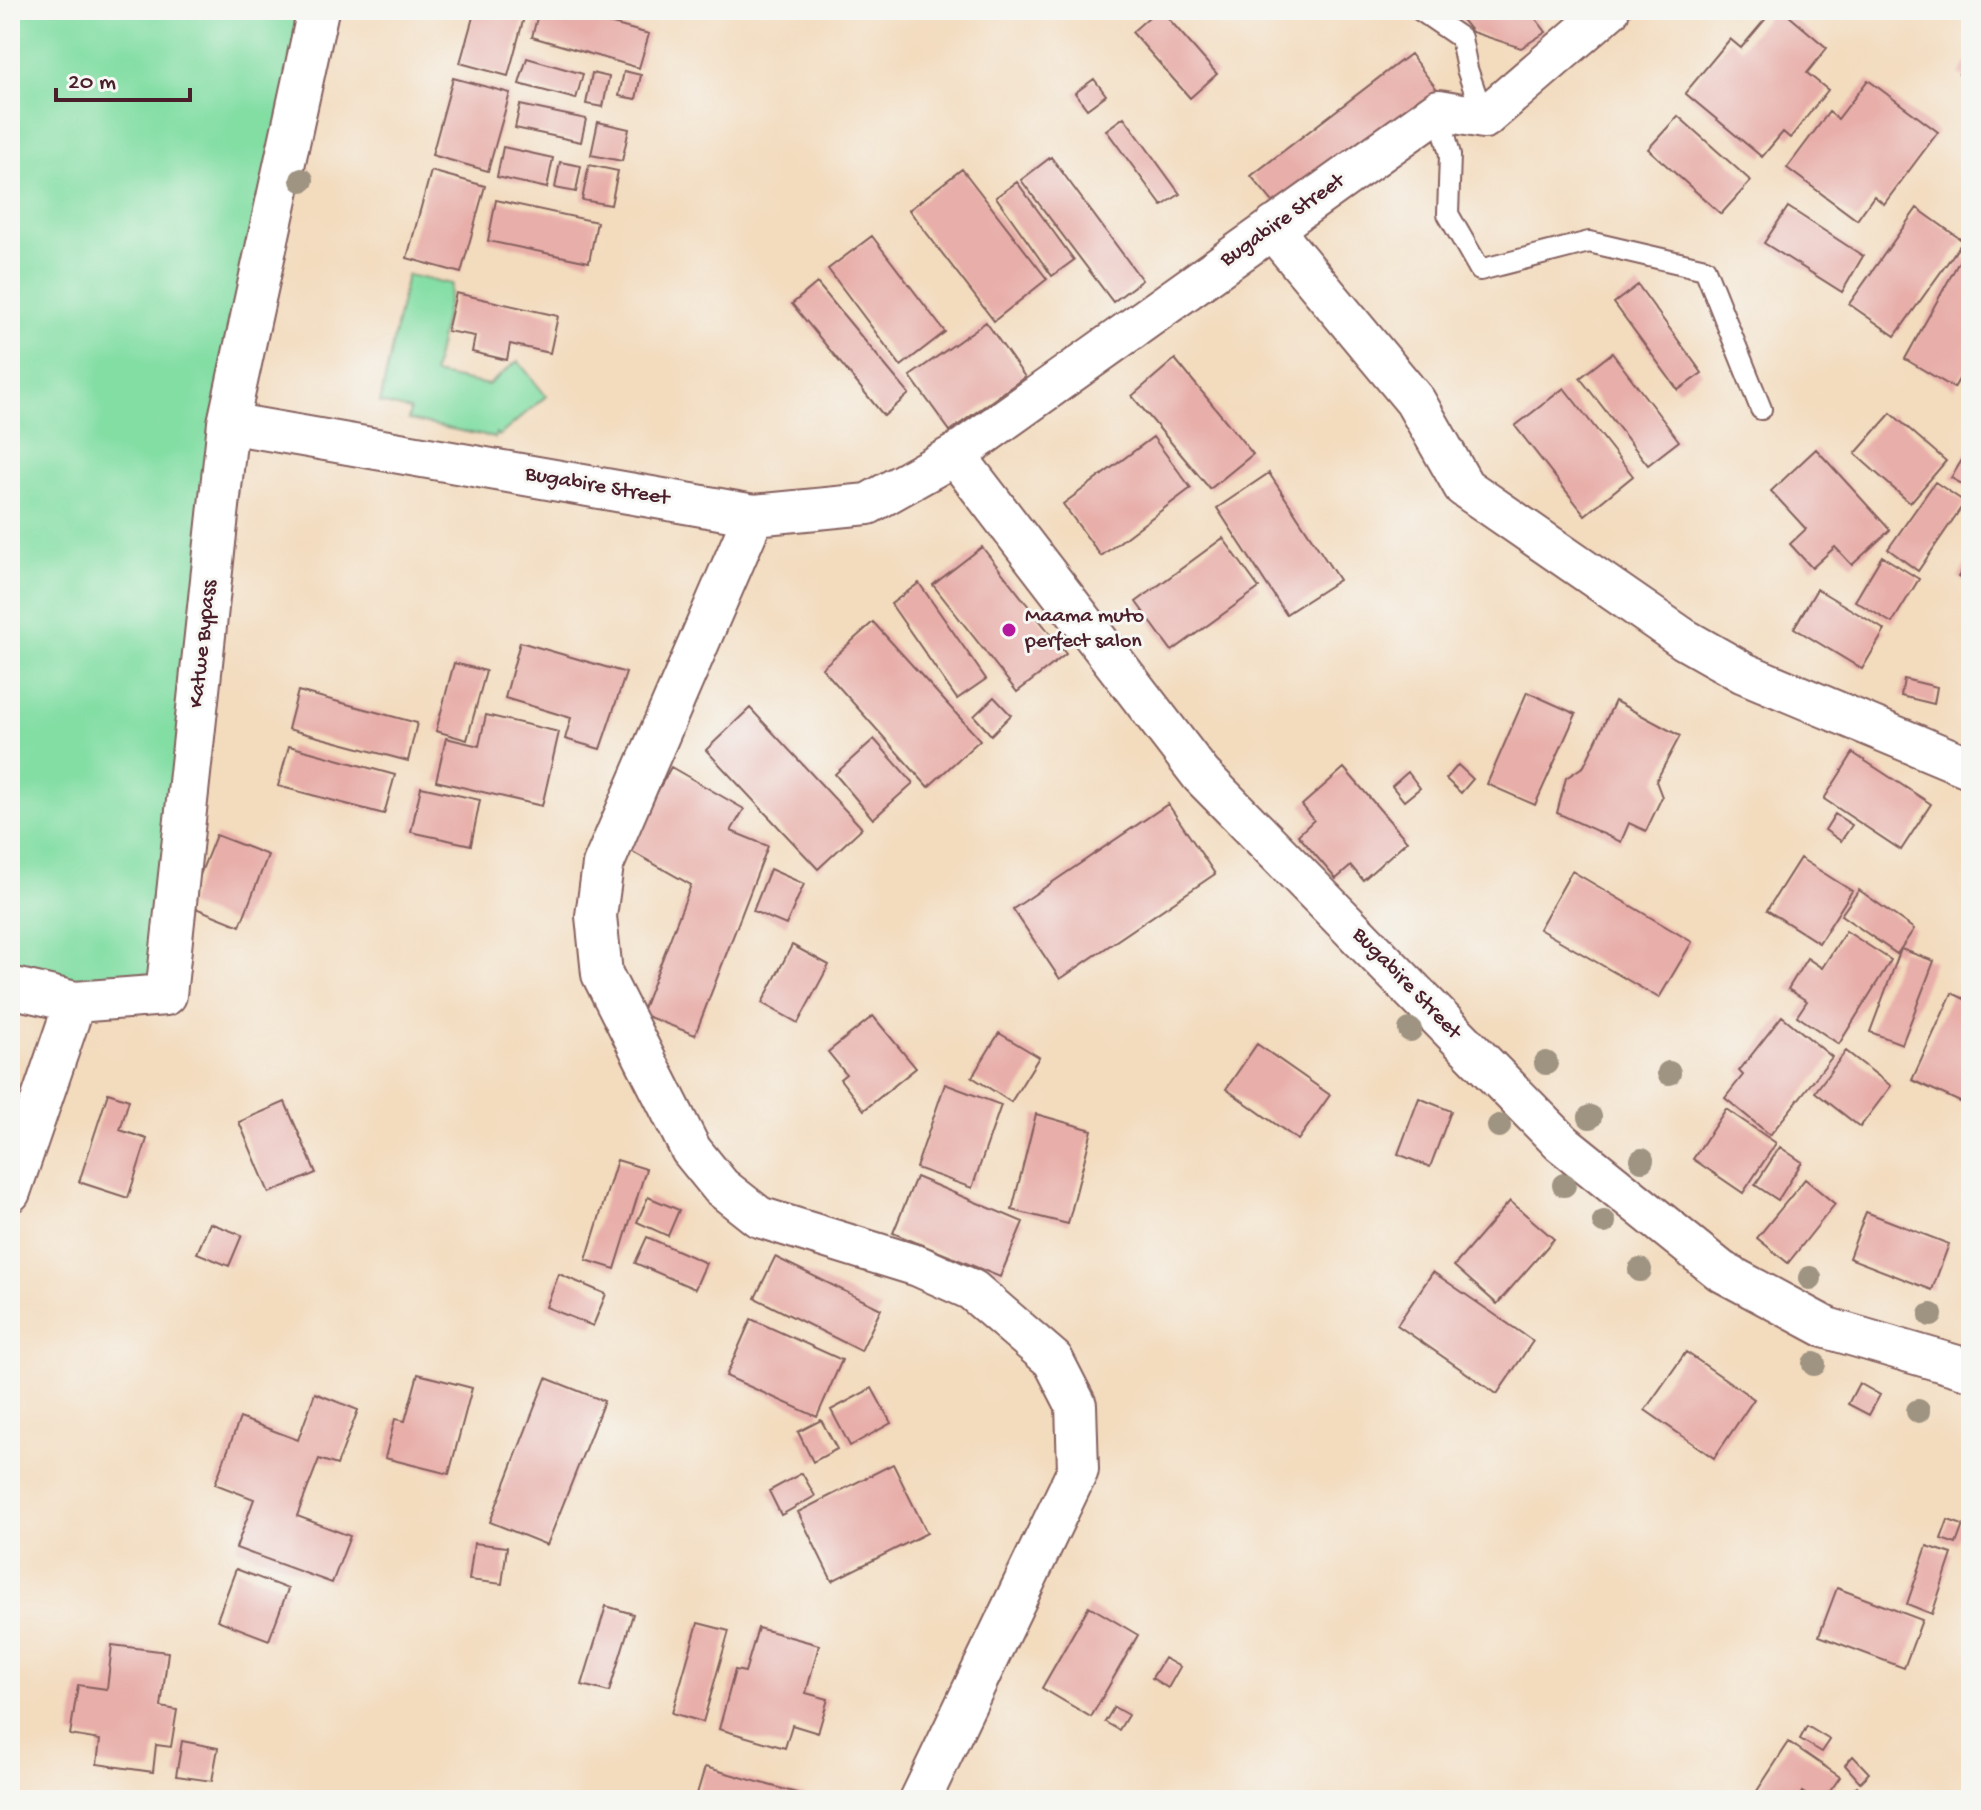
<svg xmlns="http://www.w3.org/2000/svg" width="1981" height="1810" font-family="'Gochi Hand',sans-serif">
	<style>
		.green { fill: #83dea4; stroke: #667e68; stroke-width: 2 }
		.building { fill: #e8aea9 }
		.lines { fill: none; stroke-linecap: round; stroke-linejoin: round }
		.service-casing { stroke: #85615e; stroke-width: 24 }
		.minor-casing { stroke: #85615e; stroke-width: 44 }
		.service { stroke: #fff; stroke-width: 20 }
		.minor { stroke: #fff; stroke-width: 40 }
		.tree { fill: #9f9381 }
		.poi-dot { fill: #b5179e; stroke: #f6f6f2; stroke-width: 3 }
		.labels { text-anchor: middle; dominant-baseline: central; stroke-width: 6; stroke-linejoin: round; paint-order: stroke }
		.street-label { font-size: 22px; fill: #4a1f2b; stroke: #f6f6f2 }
		.poi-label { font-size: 22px; fill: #4a1f2b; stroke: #f6f6f2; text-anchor: start }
	</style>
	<rect width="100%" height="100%" fill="#f6f6f2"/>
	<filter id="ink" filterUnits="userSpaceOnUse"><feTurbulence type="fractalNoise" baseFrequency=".0125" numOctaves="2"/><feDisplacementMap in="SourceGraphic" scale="16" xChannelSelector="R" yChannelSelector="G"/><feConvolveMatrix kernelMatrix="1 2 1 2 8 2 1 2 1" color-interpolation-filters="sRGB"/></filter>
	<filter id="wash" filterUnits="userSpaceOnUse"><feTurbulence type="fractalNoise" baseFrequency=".006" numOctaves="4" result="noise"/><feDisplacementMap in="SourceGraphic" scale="32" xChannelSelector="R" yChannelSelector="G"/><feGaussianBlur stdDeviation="1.8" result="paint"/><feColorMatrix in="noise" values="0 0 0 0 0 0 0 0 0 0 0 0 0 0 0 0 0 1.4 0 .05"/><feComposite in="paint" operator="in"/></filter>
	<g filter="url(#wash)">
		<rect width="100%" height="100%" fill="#f3dbbe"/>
		<!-- green -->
		<path class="green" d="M10,10h292l-136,985 -156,-22z
			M407,275l45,9 -19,90 55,11 30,-24 28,35 -47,40 -3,-3 -1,5 -87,-18 2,-10 -30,-7z"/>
		<g id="blocks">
			<!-- building -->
			<path class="building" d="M475,10h51l-18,66 -48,-13z
				M539,10h22l88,24 -10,34 -107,-31z
				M1157,10h4l56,64 -27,24 -58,-66z
				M1454,10h75l17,22 -25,16 -49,-16z
				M1773,10h9l45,38 -20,25 21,17 -38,48 -7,-6 -21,25 -77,-64 45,-54 11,9z
				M1410,54l39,51 -156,121 -42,-50z
				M1971,56v26l-12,-8z
				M527,58l56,16 -7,25 -57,-15z
				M624,71l17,4 -5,24 -17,-3z
				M592,73l17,4 -6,30 -17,-3z
				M453,78l57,15 -22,78 -56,-16z
				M1094,79l12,16 -19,14 -12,-16z
				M1868,80l70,52 -54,72 -10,-8 -17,24 -70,-52 42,-56 9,7z
				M520,105l66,14 -5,23 -66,-14z
				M1678,116l73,65 -30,33 -73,-65z
				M1124,117l56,77 -18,12 -56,-76z
				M598,122l31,7 -7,32 -31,-6z
				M503,147l50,11 -6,30 -50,-11z
				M1051,157l91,123 -29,22 -92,-122z
				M560,162l21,4 -5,26 -21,-4z
				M589,165l29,6 -7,34 -29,-5z
				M962,169l85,110 -53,42 -85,-111z
				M431,171l54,15 -24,87 -54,-15z
				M1017,182l57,78 -22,16 -56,-79z
				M496,200l101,22 -8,40 -101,-21z
				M1788,207l75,49 -21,36 -78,-49z
				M1917,208l46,33 -68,95 -46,-32z
				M872,236l73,96 -44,34 -73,-97z
				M1962,256l9,5v97l-17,30 -49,-29z
				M817,283l92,111 -25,22 -92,-112z
				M1638,285l64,88 -24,17 -64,-87z
				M456,293l102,23 -8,37 -40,-9 -3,16 -35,-8 3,-16 -28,-5z
				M986,322l39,55 -75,54 -40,-55z
				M1612,353l67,88 -31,24 -68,-87z
				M1175,359l78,95 -43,35 -78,-93z
				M1564,388l69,88 -48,39 -70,-89z
				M1891,413l55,48 -36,42 -55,-49z
				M1153,437l38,51 -90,68 -38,-52z
				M1971,445v44l-20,-11z
				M1816,449l74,81 -38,35 -17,-18 -23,21 -22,-24 16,-15 -35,-38z
				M1269,473l70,107 -53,34 -69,-106z
				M1935,482l30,20 -47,69 -30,-22z
				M1223,538l36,50 -87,63 -36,-49z
				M982,547l84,107 -49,38 -84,-107z
				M1882,556l37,23 -27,44 -37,-22z
				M1971,556v29l-13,-8z
				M919,583l67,96 -29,20 -66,-95z
				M1817,589l68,41 -23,39 -68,-41z
				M873,622l107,118 -52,47 -106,-119z
				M520,642l106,31 -26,76 -35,-10 6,-21 -66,-20z
				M454,663l32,8 -19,69 -31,-9z
				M1904,679l33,8 -3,17 -33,-8z
				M298,691l119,32 -9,38 -120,-32z
				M1527,692l49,22 -41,91 -48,-21z
				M994,697l17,18 -20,20 -17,-19z
				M1615,701l65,35 -24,45 6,16 -16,34 -17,-8 -8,19 -64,-29 9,-35 18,-12z
				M750,708l112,120 -44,41 -112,-119z
				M486,715l73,17 -17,74 -106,-25 10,-43 33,8z
				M874,739l39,44 -40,36 -38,-45z
				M289,746l106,29 -11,39 -106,-28z
				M1853,753l78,51 -30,46 -77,-51z
				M1458,765l15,14 -12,14 -15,-14z
				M671,767l73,42 -13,22 37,15 -73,189 -54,-21 50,-129 -65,-37z
				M1344,768l63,73 -44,39 -12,-14 -15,13 -38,-44 16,-15 -12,-15z
				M1408,772l12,16 -16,13 -12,-15z
				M421,787l59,13 -9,45 -60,-13z
				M1168,804l47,70 -155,105 -47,-70z
				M1835,814l17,11 -11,16 -16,-11z
				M216,835l52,20 -28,71 -52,-21z
				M1800,858l52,33 -33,52 -52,-33z
				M770,869l34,15 -18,41 -33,-14z
				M1572,871l120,71 -33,56 -120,-69z
				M1859,890l55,39 -17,25 -56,-39z
				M1846,931l45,29 -52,84 -42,-28 10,-15 -19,-12 19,-31 15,10z
				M792,945l37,20 -31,58 -36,-20z
				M1901,949l33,12 -32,83 -32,-12z
				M1952,993l19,9v105l-59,-27z
				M873,1016l43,52 -52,42 -24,-31 6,-5 -18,-22z
				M1782,1016l50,41 -62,78 -45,-37 18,-23 -4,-4z
				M999,1033l40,24 -28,45 -39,-25z
				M1257,1044l73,51 -32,45 -72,-51z
				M1846,1051l45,35 -31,41 -45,-35z
				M945,1084l56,21 -29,83 -56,-20z
				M108,1093l21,7 -9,30 27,9 -19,59 -49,-16z
				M1419,1098l32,13 -21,56 -32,-13z
				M285,1102l31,71 -47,20 -30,-71z
				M1726,1109l50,34 -33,50 -50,-34z
				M1036,1114l56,16 -24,94 -56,-14z
				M1780,1147l22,15 -24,38 -23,-15z
				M617,1160l29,9 -31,100 -29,-9z
				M916,1177l107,45 -23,55 -107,-44z
				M1805,1179l30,25 -47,59 -31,-25z
				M648,1197l31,13 -11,26 -31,-14z
				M1510,1201l44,38 -57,65 -43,-38z
				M1866,1212l83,32 -17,46 -83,-32z
				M210,1223l32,12 -13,31 -32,-13z
				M647,1237l59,26 -11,26 -60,-26z
				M775,1257l106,52 -20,42 -106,-53z
				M1433,1272l100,69 -36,53 -100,-69z
				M559,1274l47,20 -13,32 -47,-19z
				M751,1319l91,41 -25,57 -91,-41z
				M1686,1352l68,47 -40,59 -69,-48z
				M418,1374l54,14 -23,86 -64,-16 10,-39 10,2z
				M546,1378l58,23 -57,144 -57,-23z
				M1859,1383l21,12 -11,20 -21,-11z
				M872,1388l19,35 -41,23 -19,-36z
				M315,1393l43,17 -21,55 -18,-6 -22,57 53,20 -18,47 -96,-35 18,-49 -39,-15 25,-66 58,22z
				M821,1420l16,29 -24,13 -15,-30z
				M893,1464l34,69 -95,48 -34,-69z
				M802,1473l13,23 -34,19 -12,-24z
				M1948,1520l15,5 -7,19 -15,-5z
				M474,1543l33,4 -5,37 -33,-4z
				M1927,1546l25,8 -20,60 -25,-10z
				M236,1569l52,20 -19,51 -52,-20z
				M1837,1588l85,32 -18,48 -85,-32z
				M606,1606l27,8 -24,78 -27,-7z
				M1089,1606l49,29 -47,82 -49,-29z
				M698,1623l31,8 -26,91 -31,-9z
				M758,1628l61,17 -13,48 22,6 -10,34 -26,-8 -7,23 -66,-19 16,-59 10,2z
				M112,1645l56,7 -7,55 16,3 -6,37 -15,-2 -3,27 -56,-8 3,-24 -30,-5 8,-50 29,4z
				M1164,1658l16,9 -12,21 -16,-10z
				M1114,1707l14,8 -9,15 -14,-8z
				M1807,1726l23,14 -8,12 -22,-13z
				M182,1741l36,7 -6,33 -36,-5z
				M1789,1742l51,35 -16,23h-10l-12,-8 -5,8h-46z
				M1853,1756l16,17 -9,9 -15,-17z
				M705,1767l113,32v1h-98l-23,-6z
				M1857,1786l12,14h-28z"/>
		</g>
	</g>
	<g filter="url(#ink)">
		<use href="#blocks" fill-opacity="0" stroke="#85615e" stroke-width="2"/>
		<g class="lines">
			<defs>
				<path id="service" d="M1420,10l41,28 6,31 17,49
					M1439,110l11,45 -2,59 32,56 109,-28 116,27 56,140"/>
				<path id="minor" d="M1275,226l11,20 129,155 49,86 220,152 60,34 227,95
					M228,423l526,92 114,-11 87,-49 484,-345 45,8 125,-108
					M955,455l246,320 361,368 159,128 106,57 144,42
					M754,515l-151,350 -7,51 6,58 89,176 30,37 38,30 159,49 54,24 81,70 23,45 2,65 -158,330
					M10,987l65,15
					M10,1192l65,-190 91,-7 62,-572 90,-413"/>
			</defs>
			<!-- service casing -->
			<use href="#service" class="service-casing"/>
			<!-- minor casing -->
			<use href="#minor" class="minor-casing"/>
			<!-- service -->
			<use href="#service" class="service"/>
			<!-- minor -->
			<use href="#minor" class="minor"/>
		</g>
		<!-- trees -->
		<g class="tree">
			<circle cx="302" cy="180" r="12"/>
			<circle cx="1410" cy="1030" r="12"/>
			<circle cx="1546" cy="1063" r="12"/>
			<circle cx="1669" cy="1073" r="12"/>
			<circle cx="1590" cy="1117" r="12"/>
			<circle cx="1499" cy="1126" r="12"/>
			<circle cx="1642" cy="1160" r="12"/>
			<circle cx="1564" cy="1185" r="12"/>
			<circle cx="1604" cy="1222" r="12"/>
			<circle cx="1640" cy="1270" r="12"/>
			<circle cx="1810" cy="1278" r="12"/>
			<circle cx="1931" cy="1315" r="12"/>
			<circle cx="1814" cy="1364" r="12"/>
			<circle cx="1918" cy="1411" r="12"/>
		</g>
	</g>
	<!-- markers -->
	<circle class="poi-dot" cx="1009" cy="630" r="8"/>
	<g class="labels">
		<!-- street labels -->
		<g class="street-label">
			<text transform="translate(1283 221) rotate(-35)">Bugabire Street</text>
			<text transform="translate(597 487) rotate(10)">Bugabire Street</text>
			<text transform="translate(204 644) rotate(-84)">Katwe Bypass</text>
			<text transform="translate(1406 984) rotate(46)">Bugabire Street</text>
		</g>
		<!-- poi labels -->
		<g class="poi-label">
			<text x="1025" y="617">Maama muto<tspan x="1025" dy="25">perfect salon</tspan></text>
		</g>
	</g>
	<!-- margin -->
	<rect width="1981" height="1810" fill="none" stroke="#f6f6f2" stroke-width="40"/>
	<!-- scale -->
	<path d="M56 88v12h134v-12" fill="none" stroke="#4a1f2b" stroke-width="4"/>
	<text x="68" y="88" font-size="24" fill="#4a1f2b" stroke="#f6f6f2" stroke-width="6" paint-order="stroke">20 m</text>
</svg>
